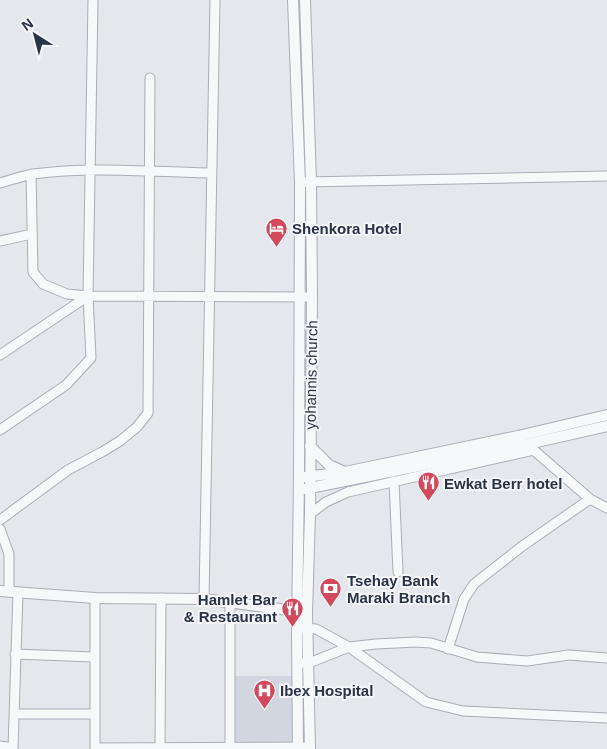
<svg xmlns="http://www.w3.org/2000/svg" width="607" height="749" font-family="Helvetica,sans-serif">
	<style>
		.built { fill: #d2d6de }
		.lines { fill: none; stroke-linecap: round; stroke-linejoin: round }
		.minor-casing { stroke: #a9aeb7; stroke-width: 11 }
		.tertiary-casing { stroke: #a9aeb7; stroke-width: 12 }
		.minor { stroke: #f7f8fa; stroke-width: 9 }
		.tertiary { stroke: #f7f8fa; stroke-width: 10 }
		.labels { text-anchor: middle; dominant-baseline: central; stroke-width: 4; stroke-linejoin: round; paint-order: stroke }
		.poi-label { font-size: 15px; font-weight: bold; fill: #2b3445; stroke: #f4f6f9; text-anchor: start }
		.street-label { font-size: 15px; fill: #2b3445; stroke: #f4f6f9 }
	</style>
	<rect width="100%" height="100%" fill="#e4e7ec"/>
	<!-- built -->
	<path class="built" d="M233,676h61v67h-61z"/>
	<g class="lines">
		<defs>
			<path id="minor" d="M31,174l2,98 10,12 24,10 21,2 224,1
				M305,182l302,-6
				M0,183c11,-3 22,-7 33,-9 59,-8 120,-2 179,-1
				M0,241l32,-7
				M0,355l88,-59
				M0,430l66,-45 25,-27 -3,-62 5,-296
				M529,446l61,53 17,9
				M394,481l4,91
				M310,514l16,-12 22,-10 186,-42
				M0,520l68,-50 34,-18 18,-11 17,-14 11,-14 2,-335
				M0,529l9,25v38
				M204,599l11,-599
				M302,628l14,1 33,18 -40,16h-7
				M349,647l77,55 37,9 144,7
				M349,647l27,-3 40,-2 15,1 46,14 50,4 42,-6 38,3
				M448,649l16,-50 10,-15 47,-37 69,-48
				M15,654l79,3
				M15,714h78
				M0,746l13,2
				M95,748l215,-1
				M13,749l5,-157
				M95,749v-151
				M160,749l1,-151
				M230,749v-146"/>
			<path id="tertiary" d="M293,0l7,183 -1,294 -2,152 1,120
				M305,0l6,182 1,115 -2,217 -3,98 3,137
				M310,446l19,19 16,7
				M305,477l40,-5 173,-36 89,-21
				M305,489l223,-45 79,-18
				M0,591l95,7 109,1 99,13"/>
		</defs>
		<!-- minor casing -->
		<use href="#minor" class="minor-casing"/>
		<!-- tertiary casing -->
		<use href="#tertiary" class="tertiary-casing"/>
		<!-- minor -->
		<use href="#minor" class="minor"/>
		<!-- tertiary -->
		<use href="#tertiary" class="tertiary"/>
	</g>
	<!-- icons -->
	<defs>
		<symbol id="hotel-pin" viewBox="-11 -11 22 30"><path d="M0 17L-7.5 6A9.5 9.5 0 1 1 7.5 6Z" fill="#d1495b" stroke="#f4f6f9"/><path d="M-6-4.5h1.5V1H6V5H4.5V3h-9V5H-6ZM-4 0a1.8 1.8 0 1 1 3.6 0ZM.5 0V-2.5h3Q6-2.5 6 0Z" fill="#fff"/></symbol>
		<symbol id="restaurant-pin" viewBox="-11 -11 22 30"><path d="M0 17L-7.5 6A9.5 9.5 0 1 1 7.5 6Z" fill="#d1495b" stroke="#f4f6f9"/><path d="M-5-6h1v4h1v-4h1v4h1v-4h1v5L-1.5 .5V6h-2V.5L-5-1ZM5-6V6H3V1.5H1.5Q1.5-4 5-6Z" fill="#fff"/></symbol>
		<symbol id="bank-pin" viewBox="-11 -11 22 30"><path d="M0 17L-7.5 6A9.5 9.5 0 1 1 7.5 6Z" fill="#d1495b" stroke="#f4f6f9"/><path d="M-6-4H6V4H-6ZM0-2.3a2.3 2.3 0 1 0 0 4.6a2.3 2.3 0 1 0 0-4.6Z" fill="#fff"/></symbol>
		<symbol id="hospital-pin" viewBox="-11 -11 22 30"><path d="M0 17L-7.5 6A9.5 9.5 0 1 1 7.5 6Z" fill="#d1495b" stroke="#f4f6f9"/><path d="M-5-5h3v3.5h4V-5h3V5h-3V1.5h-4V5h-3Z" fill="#fff"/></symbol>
	</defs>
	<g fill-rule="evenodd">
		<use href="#hotel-pin" x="264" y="216" width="25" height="34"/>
		<use href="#restaurant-pin" x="416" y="470" width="25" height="34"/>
		<use href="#bank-pin" x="318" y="576" width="25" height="34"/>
		<use href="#restaurant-pin" x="280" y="596" width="25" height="34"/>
		<use href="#hospital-pin" x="252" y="678" width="25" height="34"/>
	</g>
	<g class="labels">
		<!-- poi labels -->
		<g class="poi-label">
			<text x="292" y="228">Shenkora Hotel</text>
			<text x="444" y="483">Ewkat Berr hotel</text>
			<text x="347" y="580">Tsehay Bank<tspan x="347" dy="17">Maraki Branch</tspan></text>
			<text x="277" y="599" text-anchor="end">Hamlet Bar<tspan x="277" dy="17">&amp; Restaurant</tspan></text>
			<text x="280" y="690">Ibex Hospital</text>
		</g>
		<!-- street labels -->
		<g class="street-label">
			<text transform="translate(311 375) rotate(-89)">yohannis church</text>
		</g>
	</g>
	<!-- north arrow -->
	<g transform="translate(35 35) rotate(324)" stroke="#f4f6f9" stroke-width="4" paint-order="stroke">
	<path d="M0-4L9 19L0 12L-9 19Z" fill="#2b3445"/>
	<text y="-8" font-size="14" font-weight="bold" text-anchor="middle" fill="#2b3445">N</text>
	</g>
</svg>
